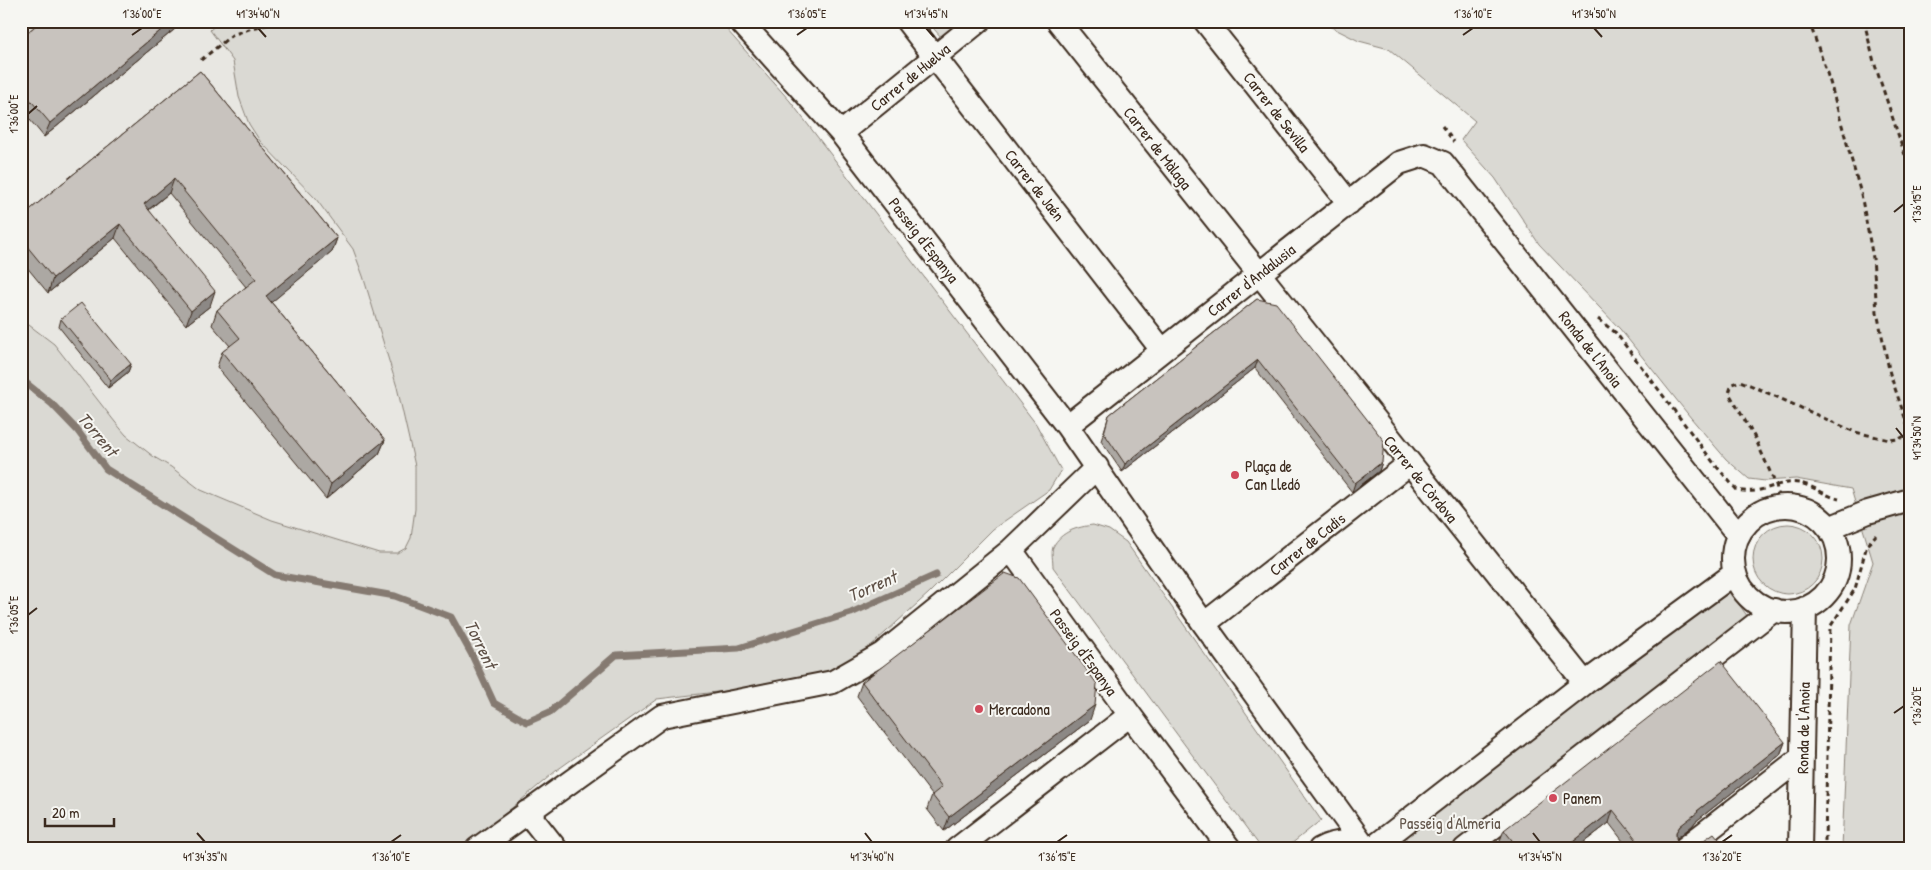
<svg xmlns="http://www.w3.org/2000/svg" width="1931" height="870" font-family="'Patrick Hand',sans-serif">
	<style>
		.built { fill: #e8e7e2 }
		.green { fill: #dad9d3; stroke: #8a8278 }
		.lines { fill: none; stroke-linecap: round; stroke-linejoin: round }
		.stream { stroke: #857a71; stroke-width: 7 }
		.street-casing { stroke: #3b2a1e; stroke-width: 26 }
		.path { stroke: #3b2a1e; stroke-width: 3; stroke-dasharray: 5 4; stroke-linecap: butt }
		.street { stroke: #f6f6f2; stroke-width: 22 }
		.wall { fill: #aca8a3; stroke: #3b2a1e }
		.shaded-wall { fill: #8c8885; stroke: #3b2a1e }
		.building { fill: #c8c3be; stroke: #3b2a1e }
		.ticks { fill: none; stroke: #3b2a1e; stroke-width: 2 }
		.poi-dot { fill: #d1495b; stroke: #f6f6f2; stroke-width: 2 }
		.labels { text-anchor: middle; dominant-baseline: central; stroke-width: 4; stroke-linejoin: round; paint-order: stroke }
		.street-label { font-size: 16px; fill: #3b2a1e; stroke: #f6f6f2 }
		.poi-label { font-size: 16px; fill: #3b2a1e; stroke: #f6f6f2; text-anchor: start }
		.park-label { font-size: 16px; fill: #63564b; stroke: #f6f6f2 }
		.water-label { font-size: 18px; font-style: italic; fill: #605248; stroke: #f6f6f2 }
		.neatline { fill: none; stroke: #3b2a1e; stroke-width: 2 }
		.ticks-label { font-size: 12px; text-anchor: middle; fill: #3b2a1e }
	</style>
	<rect width="100%" height="100%" fill="#f6f6f2"/>
	<filter id="ink" filterUnits="userSpaceOnUse"><feTurbulence type="fractalNoise" baseFrequency=".02" numOctaves="2"/><feDisplacementMap in="SourceGraphic" scale="10" xChannelSelector="R" yChannelSelector="G"/><feConvolveMatrix kernelMatrix="1 2 1 2 8 2 1 2 1" color-interpolation-filters="sRGB"/></filter>
	<g filter="url(#ink)">
		<!-- built -->
		<path class="built" d="M45,21h175l-10,9 23,31 6,36 6,18 22,33 49,51 31,40 6,10 10,27 34,111 17,70 1,52 -4,29 -5,10 -9,5h-18l-107,-33 -71,-30 -30,-23 -17,-10 -28,-22 -11,-13 -61,-78 -33,-25v-278z"/>
		<!-- green -->
		<path class="green" d="M21,21h24l-24,20z
			M220,21h499l71,80 246,323 25,46 -12,20 -56,39 -64,64 -75,68 -43,20 -154,18 -100,71 -94,79h-442v-530l33,25 61,78 11,13 28,22 17,10 30,23 71,30 107,33h18l9,-5 5,-10 4,-29v-43l-18,-79 -34,-111 -10,-27 -37,-50 -56,-58 -11,-17 -10,-27 -6,-36 -23,-31z
			M927,21h34l-20,16z
			M1296,21h614v828h-68l9,-224 22,-63 -22,-73 -55,-10 -31,2 -16,-2 -23,-20 -35,-41 -71,-89 -81,-85 -44,-66 -34,-38 14,-19 -86,-72 -30,-8 -32,-16h-28z
			M1753 559a35 35 0 1 1 70 0a35 35 0 1 1-70 0Z
			M1093,525l16,5 17,12 195,278 -36,29h-23l-209,-282c0,-6 -2,-15 0,-20 8,-16 25,-20 40,-22z
			M1726,586l24,34 -298,229h-58l-6,-7z"/>
		<g class="lines">
			<!-- stream -->
			<path class="stream" d="M21,379l31,25 25,26 29,39 169,106 120,21 56,21 21,38 22,48 33,19 23,-10 66,-57 123,-7 112,-35 85,-38"/>
			<defs>
				<path id="street" d="M740,21l101,112 226,293 137,198 159,220
					M907,21l255,329
					M1058,21l527,662
					M1205,21l144,182
					M841,133l138,-112
					M1067,426l332,-263 25,-8 19,8 295,372
					M1733 559a53 53 0 1 1 106 0a53 53 0 1 1-106 0Z
					M1829,528l39,-16 42,-12
					M1011,550l119,165 100,134
					M1204,624l205,-160
					M527,812l29,37
					M1374,847l211,-164 150,-110
					M477,849l185,-133 171,-34 49,-28 129,-104 86,-83
					M957,849l173,-134
					M1320,849c16,-9 35,-8 52,-2
					M1465,849l309,-239
					M1684,849l118,-92
					M1800,849l5,-241"/>
			</defs>
			<!-- street casing -->
			<use href="#street" class="street-casing"/>
			<!-- path -->
			<path class="path" d="M1809,21l21,61 31,112 12,64 4,54 13,62 20,58
				M1864,21l10,41 36,108
				M201,60l31,-25 20,-7 32,-7
				M1442,126l12,16
				M1598,319l18,14 100,133 21,24c25,6 39,-10 62,-7 14,2 26,13 40,16
				M1781,506l-5,-21 -21,-47 -26,-45 3,-9 8,-3 10,4 105,47 35,8 9,-1 11,-6
				M1825,841l5,-214 25,-38 12,-44 9,-10"/>
			<!-- street -->
			<use href="#street" class="street"/>
		</g>
		<!-- wall -->
		<path class="wall" d="M41,21h137l-3,8 -131,108 -23,-28v-71z
			M200,71l137,167 -5,14 -61,50 114,138 -6,14 -53,45 -109,-132 5,-15 8,-6 -18,-21 5,-15 29,-23 -77,-94 -20,17 61,96 -24,19 -71,-87 -67,55 -27,-33v-43z
			M1257,299l125,163 -3,9 -27,21 -97,-124 -133,104 -21,-31 8,-26z
			M61,319l70,45 -3,8 -20,16 -49,-61z
			M862,682l228,38 -146,111 -17,-22 5,-14 -75,-99z
			M1785,742l-5,13 -85,67 -2,3 -17,14 2,5 5,4 6,1h-60l-20,-26 -34,26h-71l-5,-6 5,-13z"/>
		<!-- shaded-wall -->
		<path class="shaded-wall" d="M172,21h6l-3,8 -131,108 6,-14z
			M174,179l-5,14 -31,25 6,-14z
			M120,224l-5,14 -67,55 5,-15z
			M337,238l-5,14 -71,59 5,-15z
			M215,291l-5,15 -24,19 5,-14z
			M1258,360l-3,8 -133,104 3,-8z
			M131,364l-3,8 -20,16 3,-8z
			M385,440l-6,14 -53,45 5,-15z
			M1382,462l-3,9 -27,21 3,-9z
			M1095,705l-5,15 -146,111 5,-14z
			M1785,742l-5,13 -85,67 -2,3 -17,14v-7l4,-6 17,-15z
			M1613,810l-4,13 -34,26h-11z"/>
		<!-- building -->
		<path class="building" d="M41,21h131l-122,102 -29,-34v-51z
			M200,71l137,167 -71,58 119,144 -54,44 -109,-132 18,-14 -23,-28 39,-31 -82,-100 -30,25 71,87 -24,20 -71,-87 -67,54 -32,-39v-22z
			M1257,299l19,4 108,138 -2,21 -27,21 -97,-123 -133,104 -21,-31 5,-18z
			M81,303l50,61 -20,16 -50,-61z
			M1005,573l14,5 78,106 -2,21 -146,112 -17,-22 10,-8 -80,-105z
			M1721,661l64,81 -88,69 1,1 -18,14 -4,6v6l2,6 5,4 6,1h-45l-31,-39 -49,39h-45l-15,-19z
			M1714,833l13,16h-36z"/>
	</g>
	<!-- ticks -->
	<path class="ticks" d="M258,28l8,9M926,28l8,9M1594,28l8,9M132,35l10,-7M797,35l10,-7M1463,35l10,-7M28,114l9,-8M1894,212l10,-8M1896,428l8,10M28,615l9,-7M1894,713l10,-7M197,833l8,9M865,833l7,9M1533,833l7,9M391,842l10,-7M1057,842l10,-7M1722,842l10,-7"/>
	<!-- markers -->
	<g class="poi-dot">
		<circle cx="1235" cy="475" r="5"/>
		<circle cx="979" cy="709" r="5"/>
		<circle cx="1553" cy="798" r="5"/>
	</g>
	<g class="labels">
		<!-- street labels -->
		<g class="street-label">
			<text transform="translate(910 77) rotate(-39)">Carrer de Huelva</text>
			<text transform="translate(1277 112) rotate(52)">Carrer de Sevilla</text>
			<text transform="translate(1158 148) rotate(52)">Carrer de Màlaga</text>
			<text transform="translate(1035 185) rotate(52)">Carrer de Jaén</text>
			<text transform="translate(924 240) rotate(52)">Passeig d'Espanya</text>
			<text transform="translate(1251 280) rotate(-38)">Carrer d'Andalusia</text>
			<text transform="translate(1591 349) rotate(52)">Ronda de l'Anoia</text>
			<text transform="translate(1421 479) rotate(51)">Carrer de Còrdova</text>
			<text transform="translate(1307 544) rotate(-38)">Carrer de Cadis</text>
			<text transform="translate(1084 652) rotate(54)">Passeig d'Espanya</text>
			<text transform="translate(1803 728) rotate(-89)">Ronda de l'Anoia</text>
		</g>
		<!-- poi labels -->
		<g class="poi-label">
			<text x="1245" y="466">Plaça de<tspan x="1245" dy="18">Can Lledó</tspan></text>
			<text x="989" y="709">Mercadona</text>
			<text x="1563" y="798">Panem</text>
		</g>
		<!-- park labels -->
		<g class="park-label">
			<text x="1450" y="823">Passeig d'Almeria</text>
		</g>
		<!-- water labels -->
		<g class="water-label">
			<text transform="translate(98 434) rotate(50)">Torrent</text>
			<text transform="translate(872 586) rotate(-24)">Torrent</text>
			<text transform="translate(481 644) rotate(64)">Torrent</text>
		</g>
	</g>
	<!-- margin -->
	<rect width="1931" height="870" fill="none" stroke="#f6f6f2" stroke-width="55"/>
	<!-- scale -->
	<path d="M45 818v8h69v-8" fill="none" stroke="#3b2a1e" stroke-width="2.5"/>
	<text x="52" y="818" font-size="15" fill="#3b2a1e" stroke="#f6f6f2" stroke-width="4" paint-order="stroke">20 m</text>
	<rect x="28" y="28" width="1876" height="814" class="neatline"/>
	<g class="ticks-label">
		<text x="142" y="18">1°36'00"E</text>
		<text x="258" y="18">41°34'40"N</text>
		<text x="807" y="18">1°36'05"E</text>
		<text x="926" y="18">41°34'45"N</text>
		<text x="1473" y="18">1°36'10"E</text>
		<text x="1594" y="18">41°34'50"N</text>
		<text transform="translate(14 114) rotate(-90)" y="4">1°36'00"E</text>
		<text transform="translate(1917 204) rotate(-90)" y="4">1°36'15"E</text>
		<text transform="translate(1917 438) rotate(-90)" y="4">41°34'50"N</text>
		<text transform="translate(14 615) rotate(-90)" y="4">1°36'05"E</text>
		<text transform="translate(1917 706) rotate(-90)" y="4">1°36'20"E</text>
		<text x="205" y="861">41°34'35"N</text>
		<text x="391" y="861">1°36'10"E</text>
		<text x="872" y="861">41°34'40"N</text>
		<text x="1057" y="861">1°36'15"E</text>
		<text x="1540" y="861">41°34'45"N</text>
		<text x="1722" y="861">1°36'20"E</text>
	</g>
</svg>
